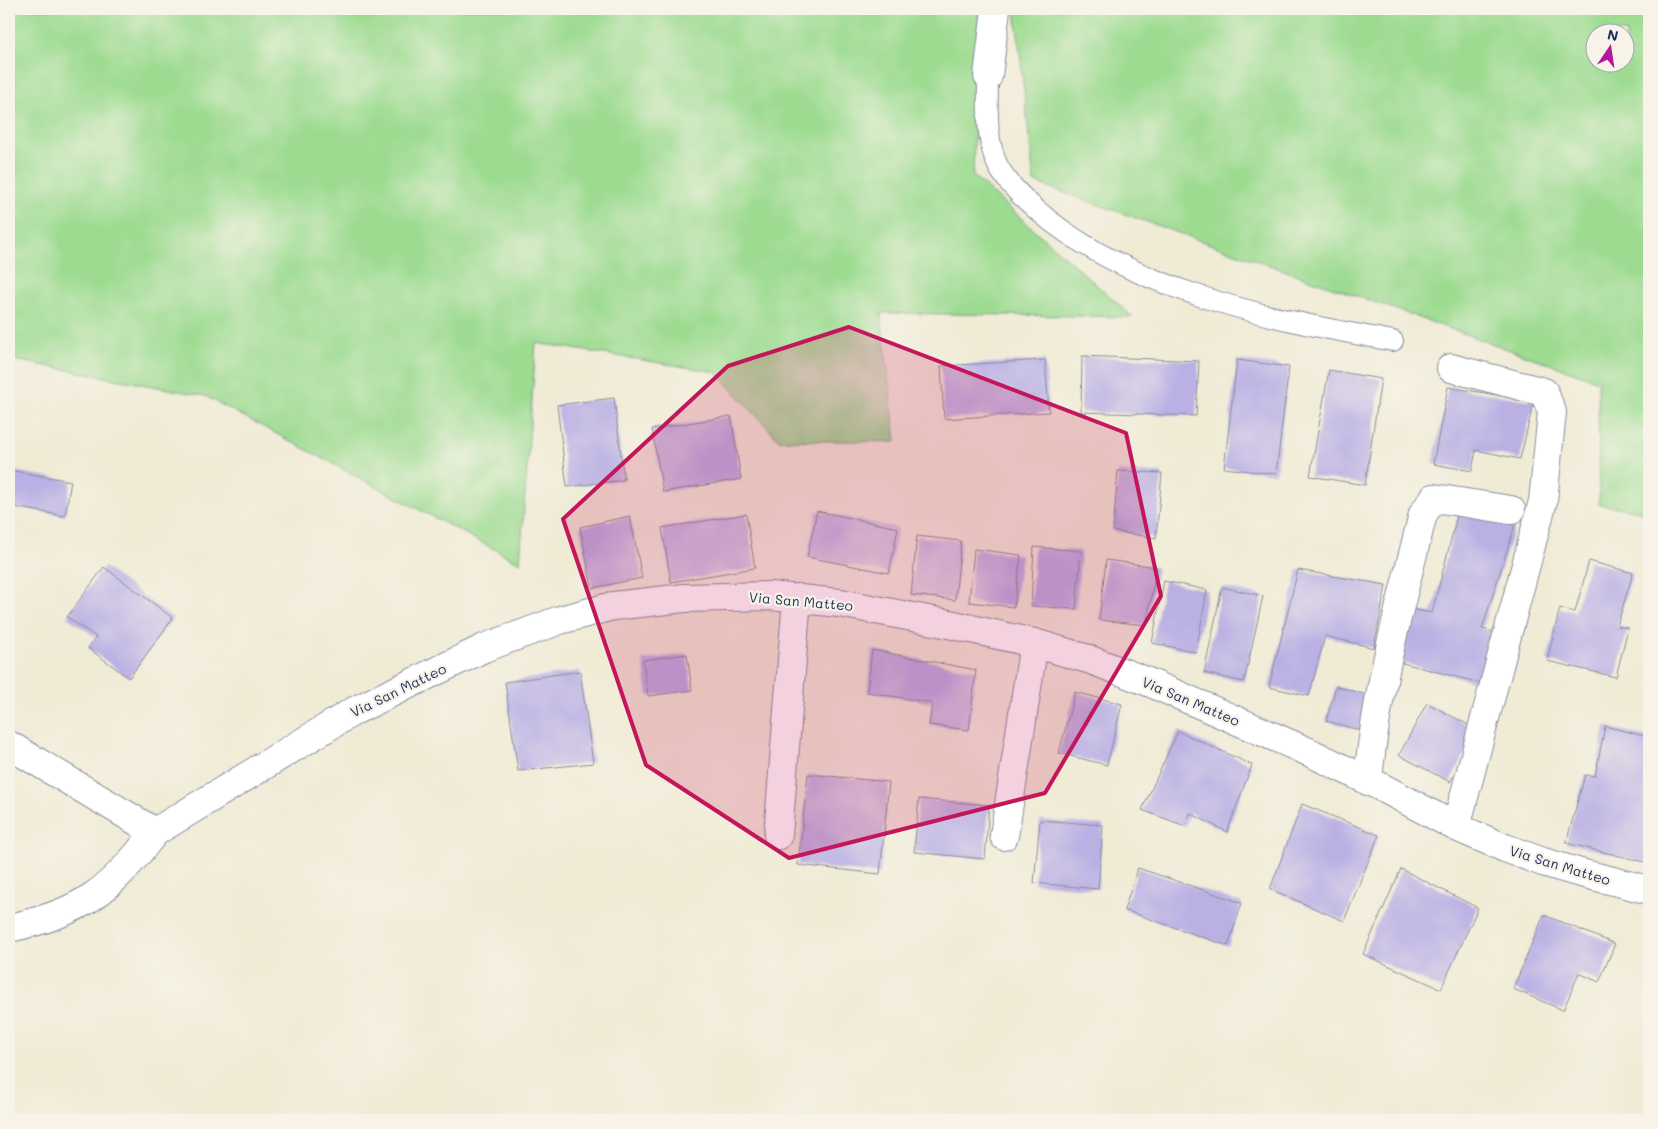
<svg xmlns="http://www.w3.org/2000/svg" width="1658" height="1129" font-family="Mali,sans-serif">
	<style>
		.green { fill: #9cdb90; stroke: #5c8577; fill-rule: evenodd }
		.building { fill: #bab0e4 }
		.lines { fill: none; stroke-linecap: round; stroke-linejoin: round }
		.pedestrian-casing { stroke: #868d9a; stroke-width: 22 }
		.minor-casing { stroke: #868d9a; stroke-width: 30 }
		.pedestrian { stroke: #fff; stroke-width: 20 }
		.minor { stroke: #fff; stroke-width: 28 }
		.marked { fill: #c2185b; fill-opacity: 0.2; stroke: #c2185b; stroke-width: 4; stroke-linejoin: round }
		.labels { text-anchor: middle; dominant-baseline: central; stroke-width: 4.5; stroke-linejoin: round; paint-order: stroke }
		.street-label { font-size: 14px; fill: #1b2f5e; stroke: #f7f3e8 }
	</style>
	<rect width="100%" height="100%" fill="#f7f3e8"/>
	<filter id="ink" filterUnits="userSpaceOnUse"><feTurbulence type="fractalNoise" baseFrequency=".02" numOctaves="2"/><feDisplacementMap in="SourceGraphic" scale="10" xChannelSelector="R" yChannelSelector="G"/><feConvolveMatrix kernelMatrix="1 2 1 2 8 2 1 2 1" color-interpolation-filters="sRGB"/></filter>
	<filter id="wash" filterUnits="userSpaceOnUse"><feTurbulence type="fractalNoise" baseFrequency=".0096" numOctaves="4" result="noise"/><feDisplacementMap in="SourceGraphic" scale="20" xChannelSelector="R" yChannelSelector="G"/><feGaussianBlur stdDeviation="1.12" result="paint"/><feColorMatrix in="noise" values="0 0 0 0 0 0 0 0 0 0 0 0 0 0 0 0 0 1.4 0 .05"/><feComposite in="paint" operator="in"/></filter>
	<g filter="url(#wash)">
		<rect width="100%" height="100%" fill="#f0ebd5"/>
		<!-- green -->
		<path class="green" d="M9,9h970l-6,167 160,141 -252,-4 15,129 -117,-2 -63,-68 -180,-29 -16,220 -315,-167 -196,-37z
			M1015,9h634v504l-50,-9 -1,-123 -564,-199zM1596,32h30v30h-30z"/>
		<g id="blocks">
			<!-- building -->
			<path class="building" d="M1082,356l117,5 -3,55 -115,-4z
				M1045,360l4,52 -105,7 -3,-53z
				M1237,360l52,7 -13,107 -52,-6z
				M1329,370l52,9 -16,106 -55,-9z
				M1448,387l86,14 -14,58 -44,-9 -4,21 -39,-7z
				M614,398l10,82 -57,7 -10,-82z
				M731,416l10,63 -78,13 -11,-63z
				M9,470l62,11 -6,35 -56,-10z
				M1118,471l44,2 -6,65 -43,-7z
				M1459,509l56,16 -33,104 22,5 -16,51 -89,-23 12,-53 21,4z
				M817,511l81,17 -9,45 -82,-16z
				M746,514l9,54 -84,14 -9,-54z
				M630,516l12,62 -50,10 -12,-61z
				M917,536l44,5 -6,59 -44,-5z
				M1034,547l47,4 -5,58 -45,-3z
				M974,549l47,6 -7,52 -45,-5z
				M1106,560l51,7 -11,58 -47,-5z
				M1589,561l44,12 -16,53 11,2 -12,49 -69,-16 13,-53 15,4z
				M104,567l69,51 -44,60 -41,-30 8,-11 -29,-20z
				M1298,570l88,15 -12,63 -49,-12 -16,60 -40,-9z
				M1164,581l43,9 -11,62 -44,-9z
				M1222,587l41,9 -19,86 -40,-9z
				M872,650l104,20 -7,60 -40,-5 3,-22 -65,-11z
				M687,654l5,36 -44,6 -5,-36z
				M580,671l13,92 -75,8 -13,-89z
				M1336,686l37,11 -10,34 -37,-10z
				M1075,692l47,12 -15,61 -48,-12z
				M1427,703l51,27 -28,52 -51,-27z
				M1605,726l44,11v126l-83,-20 19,-68 10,1z
				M1178,731l74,34 -25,67 -37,-19 -5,13 -43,-16z
				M808,774l81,8 -9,92 -82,-9z
				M919,799l70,6 -4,54 -71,-7z
				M1302,804l77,31 -35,86 -74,-32z
				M1040,820l63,5 -5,64 -64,-6z
				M1138,868l104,35 -14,43 -104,-36z
				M1401,869l77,39 -37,81 -78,-35z
				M1544,915l71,29 -16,38 -20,-9 -16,37 -50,-21z"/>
		</g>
	</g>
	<g filter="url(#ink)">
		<use href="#blocks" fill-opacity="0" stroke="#868d9a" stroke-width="1"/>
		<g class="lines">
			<defs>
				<path id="pedestrian" d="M988,76c0,30 -3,63 10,90 9,17 26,33 40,45 93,80 237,109 355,130"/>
				<path id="minor" d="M988,76l8,-67
					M1451,368l93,24 8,20 -9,89 -87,326
					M9,745l146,87 199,-121 130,-63 76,-28 53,-14 72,-8 85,-2 70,7 109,21 85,19 54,16 58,22 165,72 72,35 73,39 49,21 38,14 34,10 72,18
					M1368,781c8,-91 33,-178 55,-267l11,-16 77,12
					M778,835l19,-237
					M1004,836l30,-193
					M9,928c73,-15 101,-37 146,-96"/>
			</defs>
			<!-- pedestrian casing -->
			<use href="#pedestrian" class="pedestrian-casing"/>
			<!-- minor casing -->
			<use href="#minor" class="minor-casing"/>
			<!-- pedestrian -->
			<use href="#pedestrian" class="pedestrian"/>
			<!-- minor -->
			<use href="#minor" class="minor"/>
		</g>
	</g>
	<!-- marked area -->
	<path class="marked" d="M849,327l277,106 35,163 -116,197 -256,65 -143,-93 -83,-246 165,-153z"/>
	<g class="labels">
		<!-- street labels -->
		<g class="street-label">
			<text transform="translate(801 601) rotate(5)">Via San Matteo</text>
			<text transform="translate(398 690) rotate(-26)">Via San Matteo</text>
			<text transform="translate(1191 701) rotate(23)">Via San Matteo</text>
			<text transform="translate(1560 865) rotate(17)">Via San Matteo</text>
		</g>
	</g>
	<!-- margin -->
	<rect width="1658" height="1129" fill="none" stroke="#f7f3e8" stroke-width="30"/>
	<!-- north arrow -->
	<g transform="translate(1610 48) rotate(13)"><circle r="24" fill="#f7f3e8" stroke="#9fa5b1"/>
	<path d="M0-4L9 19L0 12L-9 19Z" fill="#b5179e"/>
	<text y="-8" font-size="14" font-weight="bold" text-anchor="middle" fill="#1b2f5e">N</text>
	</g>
</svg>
